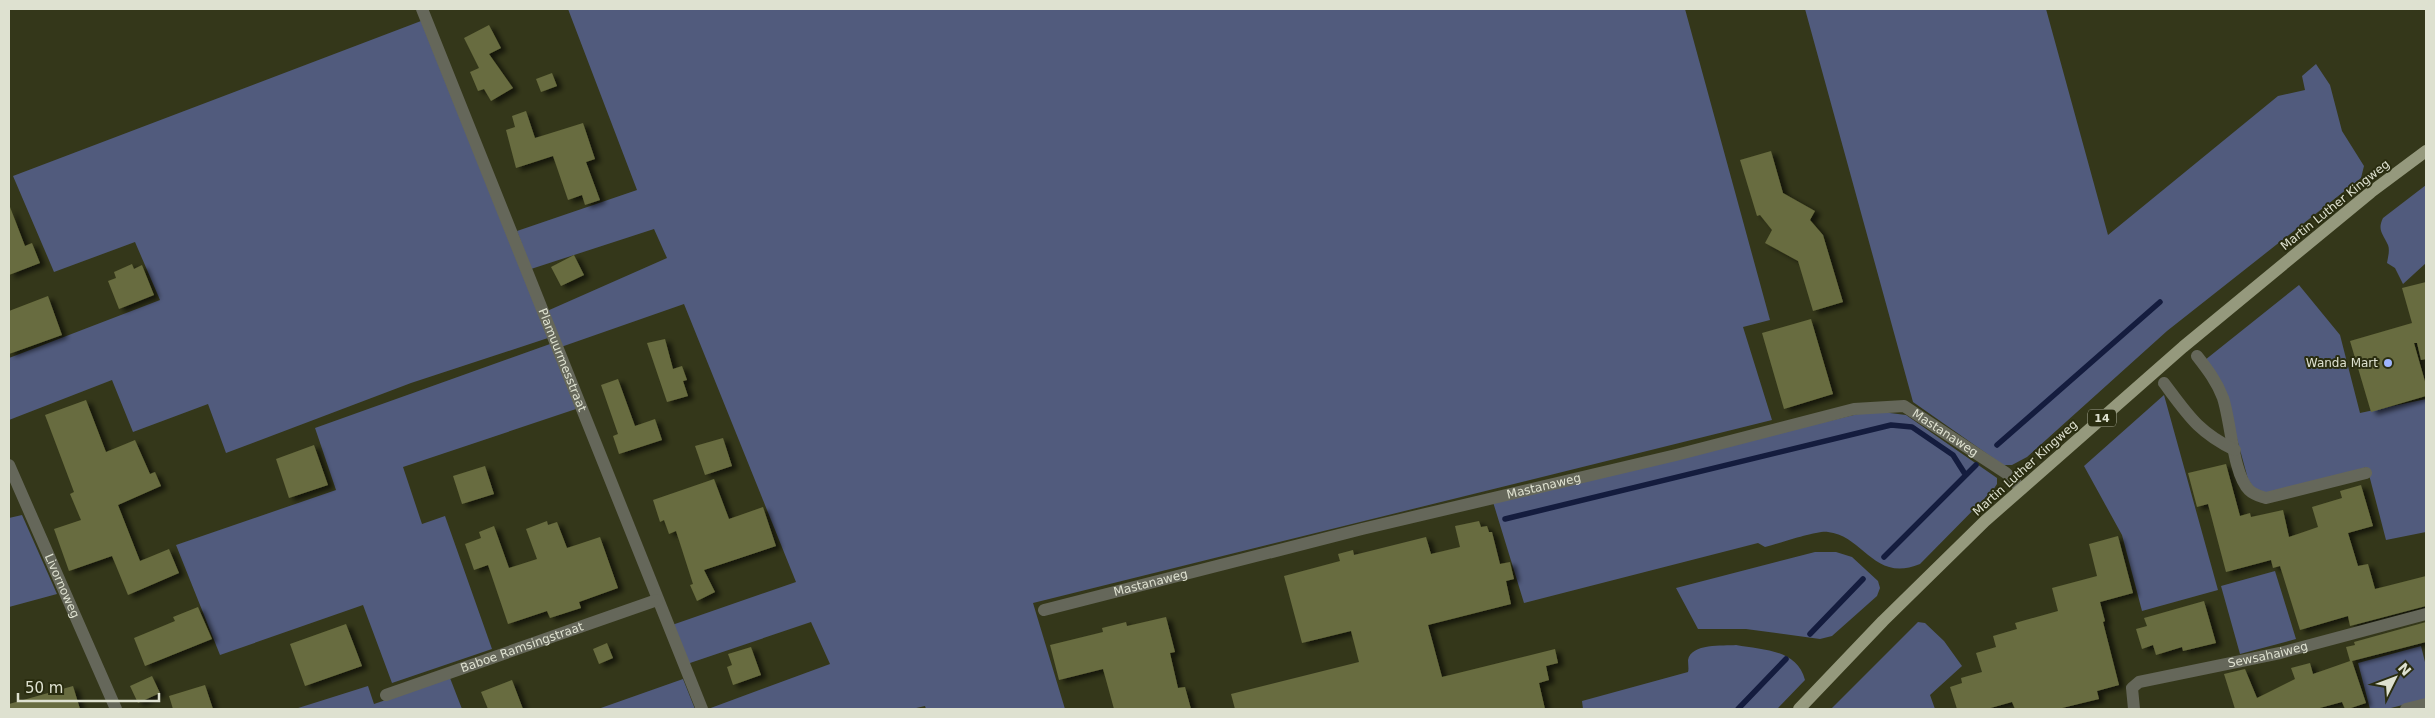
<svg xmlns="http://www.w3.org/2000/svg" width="2435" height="718" font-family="'DejaVu Sans',sans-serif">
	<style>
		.green { fill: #515b7d }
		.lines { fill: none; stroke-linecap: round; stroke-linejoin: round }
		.stream { stroke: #141c3e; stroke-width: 5.5 }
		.building { fill: #686c3f; filter: url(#shadow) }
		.street { stroke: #65675a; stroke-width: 12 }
		.primary { stroke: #95997d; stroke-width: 12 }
		.poi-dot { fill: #9eb4fd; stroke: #2a2d10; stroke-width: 2 }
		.labels { text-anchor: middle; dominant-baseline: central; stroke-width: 4; stroke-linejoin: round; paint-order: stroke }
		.shield { fill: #2a2d10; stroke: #a8ab96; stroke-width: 1 }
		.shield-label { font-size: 11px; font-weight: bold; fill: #dee1d0 }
		.street-label { font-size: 12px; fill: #dee1d0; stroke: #2a2d10 }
		.poi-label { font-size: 12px; fill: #dee1d0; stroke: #2a2d10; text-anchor: end }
	</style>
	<defs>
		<filter id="shadow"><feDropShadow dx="5.5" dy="3" stdDeviation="2.5" flood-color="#0009"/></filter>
	</defs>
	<rect width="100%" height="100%" fill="#34371a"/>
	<!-- green -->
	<path class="green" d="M568,9h1117l85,311 -27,7 29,93 -739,183 32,106h-139l-1,-3 -13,3h-204l122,-45 -19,-42 -124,42 -15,-39 124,-43 -112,-278 -123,43 -14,-36 120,-53 -13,-29 -123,40 -14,-38 120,-41z
		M1805,9h241l62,226 170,-139 27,-6 -3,-14 14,-12 14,21 12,46 22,35 -3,12 -194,153 -140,126 -15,8h-9l-90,-63z
		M421,21l127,317 -137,45 -185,70 -18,-49 -75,28 -21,-52 -103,40v-62l151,-58 -25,-58 -81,30 -41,-96z
		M2426,185v78l-23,21 -8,-16 -8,-5c1,-6 3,-13 1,-18 -5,-11 -11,-15 -5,-27z
		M2299,285l41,50 20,78 66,-14v133l-40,8 -19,-73 -95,27 -17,-4 -7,-11 -18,-66 -25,-53z
		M550,344l26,65 -173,58 19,57 23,-8 47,133 -100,34 -29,-78 -143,50 -44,-110 160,-55 -21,-62z
		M2164,395l54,195 -76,21 -20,-76 -38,-69z
		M1882,412l24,3 91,63v6l-4,6 -73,74c-46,19 -56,-28 -92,-32 -11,-2 -50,12 -63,15l-7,-4 -234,60 -31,-101 365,-88z
		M22,515l35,79 -48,13v-89z
		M1815,552h21l16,5 26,24 2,7 -3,8 -45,40 -12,3 -74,-10h-48l-22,-41z
		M2275,571l21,68 -56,15 -19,-68z
		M1918,622l7,1 19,18 18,25 -32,29 5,14h-104z
		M1736,645c27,5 61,4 69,35l-28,29h-194l-1,-8 106,-29c1,-3 0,-8 0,-12 3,-17 35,-14 48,-15z
		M2421,646l5,20v33l-39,10h-17l-12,-46z
		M450,678l12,31h-167l73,-23 6,18z
		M683,679l12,30h-97z"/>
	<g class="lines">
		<!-- stream -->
		<path class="stream" d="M1997,445l163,-143
			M1505,519l386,-94 21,2 41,28 12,19
			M1884,557l92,-92
			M1810,634l53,-55
			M1738,709l48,-50"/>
	</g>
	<!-- building -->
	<path class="building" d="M489,25l12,23 -12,6 24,34 -22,13 -7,-12 -6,2 -8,-19 9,-4 -15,-30z
		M552,73l5,13 -16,6 -5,-13z
		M526,111l9,27 48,-15 12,36 -9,3 14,38 -15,5 -3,-10 -14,5 -15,-44 -37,12 -10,-38 9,-3 -3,-11z
		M1771,151l12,42 32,18 -5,9 13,15 20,67 -30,9 -15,-50 -33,-18 7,-13 -12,-15 -3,1 -17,-56z
		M10,207l15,39 7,-3 8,20 -31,12z
		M574,255l10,20 -23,11 -10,-19z
		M132,264l2,5 8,-4 12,30 -35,14 -11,-28 8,-3 -2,-6z
		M2426,282v77l-5,1 -4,-17h-3l12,42v11l-55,16 -21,-71 62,-18 -10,-35z
		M48,296l14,39 -53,19v-43z
		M1811,319l22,75 -49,15 -22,-76z
		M665,339l8,30 9,-3 5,14 -4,1 5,15 -21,6 -20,-59z
		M618,379l17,47 20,-7 7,21 -43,14 -6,-18 5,-2 -17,-49z
		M86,400l20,52 29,-12 15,34 5,-2 6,14 -43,19 22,56 29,-12 10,24 -51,22 -16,-39 -43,15 -15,-42 27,-9 -11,-26 4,-2 -29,-77z
		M723,438l9,28 -27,9 -10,-29z
		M314,445l14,40 -39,13 -13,-39z
		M2226,464l14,52 10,-3 1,4 32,-7 6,27 29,-10 -6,-20 30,-9 -2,-7 21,-6 12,41 -25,7 10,33 10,-2 7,25 51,-13v30l-76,20 -2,-10 -48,14 -20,-64 -7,2 -2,-8 -45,12 -18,-68 -11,3 -9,-34z
		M485,466l9,28 -32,10 -9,-28z
		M714,479l15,40 34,-12 13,39 -72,24 11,22 -18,9 -7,-16 3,-1 -17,-53 -7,3 -5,-14 -4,2 -7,-22z
		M547,521l1,4 9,-3 10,26 33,-11 18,51 -39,14 2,6 -31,10 -3,-7 -39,13 -20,-59 -14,5 -9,-26 16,-6 -2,-6 15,-6 15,42 28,-9 -11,-30z
		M1479,521l2,6 6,-1 2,6h3l8,32 10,-2 4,17 -8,2 5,23 -83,21 14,52 113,-28 3,14 -12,3 3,14 -10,3 6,26h-310l-4,-15 128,-32 -8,-31 -49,12 -18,-67 56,-15 -2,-7 15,-4 1,5 72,-18 5,17 29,-7 -5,-21z
		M2118,536l15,57 -33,9 5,19 -2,1 16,63 -22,6 2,8 -41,10h-43l-3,-7 -25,7h-30l-7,-22 12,-4 -1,-5 21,-6 -6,-19 20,-6 -3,-11 24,-7 -2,-6 43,-12 -6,-23 45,-12 -8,-32z
		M2204,601l12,42 -33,8 -1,-4 -26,8 -3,-10 -11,4 -6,-20 11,-3 -3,-8z
		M198,607l14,32 -67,27 -11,-28 41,-17 -2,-4z
		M1166,617l9,35 -5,1 8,35 7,-1 6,22h-77l-11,-40 -44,11 -9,-35 53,-13 -1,-4 24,-6 1,4z
		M2426,622v20l-74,19 14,42 -18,6h-3l-3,-7 -26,7h-81l-11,-35 21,-5 12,29 38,-19 -4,-11 19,-5 3,11 37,-13 -4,-14 9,-2 -1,-3z
		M346,624l16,42 -57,20 -15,-42z
		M607,643l6,15 -14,6 -6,-15z
		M751,647l10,28 -28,10 -6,-18 5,-2 -4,-11z
		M152,676l8,17 -22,10 -8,-17z
		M512,680l11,29h-35l-7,-17z
		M205,685l8,24h-40l-4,-13z
		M73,686l7,23h-71v-5z"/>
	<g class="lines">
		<!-- street -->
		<g class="street">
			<path id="s1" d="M422,9l280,700"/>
			<path d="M2197,356c11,14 20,26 26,42 8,24 10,76 26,92 5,5 11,6 17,8l100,-25"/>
			<path d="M2164,383c24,32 34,49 71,67"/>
			<path id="s2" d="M9,465l107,244"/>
			<path id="s3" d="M1044,610l318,-81 314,-74 178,-46 50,-3 102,67 15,16"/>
			<path id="s4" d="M386,695l271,-95"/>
			<path id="s5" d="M2134,709l-2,-21 7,-6 141,-29 146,-39"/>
			<path d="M2406,709l20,-5"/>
		</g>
		<!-- primary -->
		<path class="primary" d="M1799,709l84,-88 102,-100 198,-174 188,-155 55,-41"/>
	</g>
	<!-- markers -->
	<circle class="poi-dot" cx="2388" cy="363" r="5"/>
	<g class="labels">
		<!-- shield labels -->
		<rect class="shield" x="2088" y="409.5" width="28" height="17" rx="4"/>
		<g class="shield-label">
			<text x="2102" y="418">14</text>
		</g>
		<!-- street labels -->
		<g class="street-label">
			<text transform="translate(2335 205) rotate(-39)">Martin Luther Kingweg</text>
			<text stroke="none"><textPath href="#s1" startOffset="378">Plamuurmesstraat</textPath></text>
			<text stroke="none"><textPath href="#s3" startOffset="934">Mastanaweg</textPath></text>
			<text transform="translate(2025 468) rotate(-42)">Martin Luther Kingweg</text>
			<text stroke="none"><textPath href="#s3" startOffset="515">Mastanaweg</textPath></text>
			<text stroke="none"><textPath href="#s3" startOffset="110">Mastanaweg</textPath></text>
			<text stroke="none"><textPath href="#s2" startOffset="132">Livornoweg</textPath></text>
			<text stroke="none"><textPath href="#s4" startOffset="144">Baboe Ramsingstraat</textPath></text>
			<text stroke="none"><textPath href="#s5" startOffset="162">Sewsahaiweg</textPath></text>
		</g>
		<!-- poi labels -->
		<g class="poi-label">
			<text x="2378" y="363">Wanda Mart</text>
		</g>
	</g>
	<!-- border -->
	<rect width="2435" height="718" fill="none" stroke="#dee1d0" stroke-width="20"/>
	<!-- north arrow -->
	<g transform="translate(2395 678) rotate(48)" stroke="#2a2d10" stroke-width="4" paint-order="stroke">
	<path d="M0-4L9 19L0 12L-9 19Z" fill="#dee1d0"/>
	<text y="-8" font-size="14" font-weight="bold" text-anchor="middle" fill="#dee1d0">N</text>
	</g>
	<!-- scale -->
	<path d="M18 693v8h141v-8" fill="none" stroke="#dee1d0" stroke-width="2.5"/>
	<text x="25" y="693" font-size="15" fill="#dee1d0" stroke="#2a2d10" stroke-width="4" paint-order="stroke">50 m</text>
</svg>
